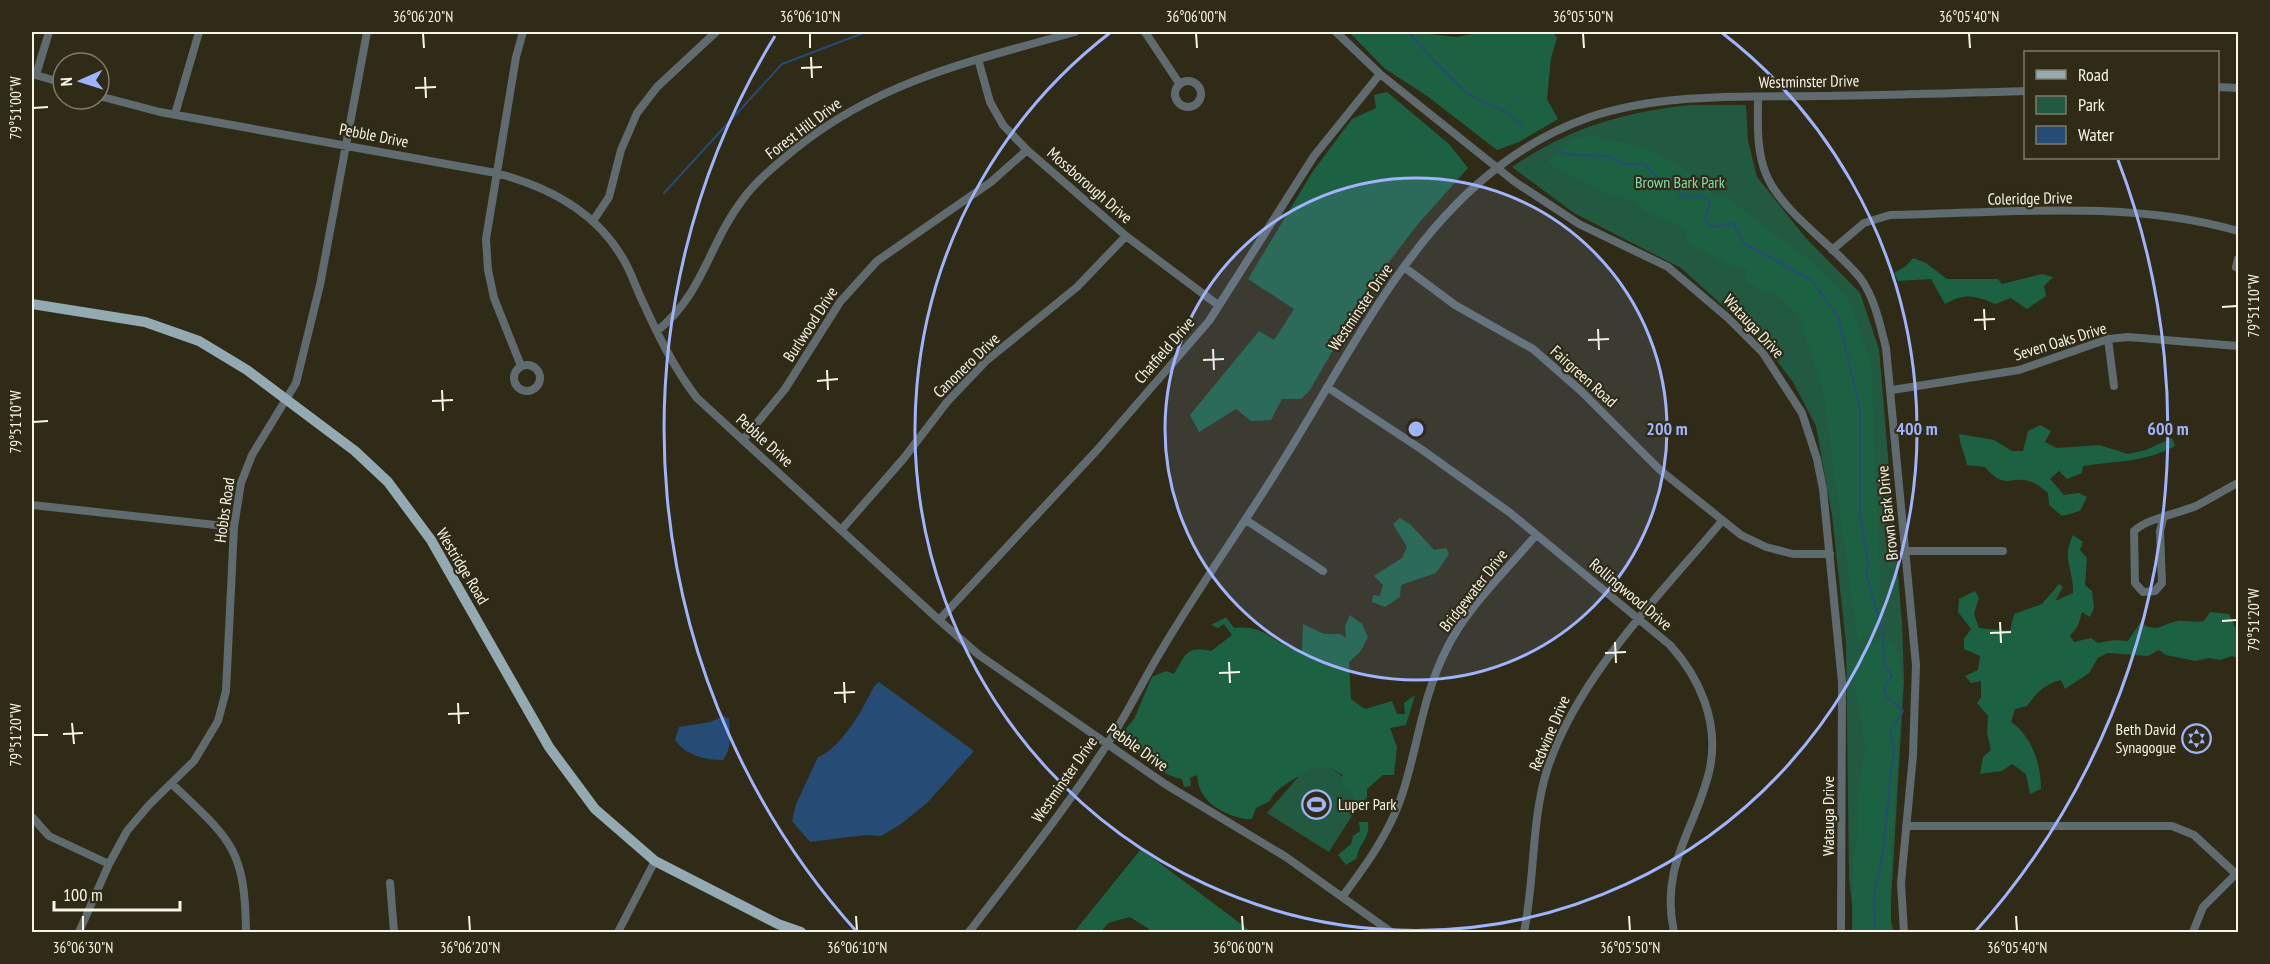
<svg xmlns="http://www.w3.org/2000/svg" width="2270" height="964" font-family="'PT Sans Narrow',sans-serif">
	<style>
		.green { fill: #215a40 }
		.forest { fill: #1d6143 }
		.water { fill: #264b75 }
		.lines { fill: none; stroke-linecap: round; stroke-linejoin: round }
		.stream { stroke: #264b75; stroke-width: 2 }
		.minor { stroke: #5f6b6f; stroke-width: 8 }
		.major { stroke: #93aab3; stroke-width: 10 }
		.ticks { fill: none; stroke: #f7f5e8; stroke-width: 2 }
		.ring { fill: none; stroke: #a0b3fd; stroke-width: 3 }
		.labels { text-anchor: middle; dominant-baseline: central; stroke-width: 4.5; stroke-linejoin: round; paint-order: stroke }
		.street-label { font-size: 16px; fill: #f7f5e8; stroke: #2f2b16 }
		.park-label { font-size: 16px; fill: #80dfb0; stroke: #2f2b16 }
		.poi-label { font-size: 16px; fill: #f7f5e8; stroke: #2f2b16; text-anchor: end }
		.centre { fill: #a0b3fd; stroke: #2f2b16; stroke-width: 3 }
		.ring-label { font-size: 18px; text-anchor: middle; font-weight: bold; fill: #a0b3fd; stroke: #2f2b16; stroke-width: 4.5; stroke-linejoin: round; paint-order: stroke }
		.neatline { fill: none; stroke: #f7f5e8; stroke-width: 2 }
		.ticks-label { font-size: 15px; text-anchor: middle; fill: #f7f5e8 }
	</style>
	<rect width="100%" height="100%" fill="#2f2b16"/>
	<!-- green -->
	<path class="green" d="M1691,105h55l2,36 9,36 48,60 55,56 19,56 23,274 2,57 -14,238 4,14h-39l-6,-55 -3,-233 -14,-129 -16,-89 -23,-44 -32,-42 -80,-72 -107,-55 -62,-46c57,-39 111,-55 179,-62z
		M1314,764l13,2 40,26 -38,60 -62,-39 33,-38z"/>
	<!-- forest -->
	<path class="forest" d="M1349,32h77l2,2 28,3 27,-5h70l4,6 -6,20 -4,41 11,20 -39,23 -22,8 -70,-54 -43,-28z
		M1387,92l62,52 19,24 -50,56 -50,65 -58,101 -9,9h-19l-11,21 -20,1 -15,-12 -37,23 -9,-17 69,-84 15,9 20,-31 -46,-30 65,-108 39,-52 24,-11 -2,-13z
		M1594,136l53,12 48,28 12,15 22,8 56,44 23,15 41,42 22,61 11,264 -13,7 -11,10 -35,-251 -25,-76 -23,-22 -13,-1 -17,-13 3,-10 -20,-4 -42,-23 -1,-13 -36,-16 -14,-12 -24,-6 -64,-32 29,-25z
		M1913,258l13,5 21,16h51l4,5 40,-10 11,3 -9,9 2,10 -19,13 -16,-11 -16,6c-20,-9 -31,-11 -50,0l-14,-25 -33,2 -4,-8 12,-7z
		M2040,425l11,6 -6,11 12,6 42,-3 29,9 18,-4 26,-12 3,8c-29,16 -59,15 -92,20l-1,7 -15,6 -8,-8 -9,8 14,16 15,-2 8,4 -7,14 -18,5 -13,-11 -1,-12c-5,-4 -11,-9 -16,-11 -22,-8 -26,10 -47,-15l-18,-2c-2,-11 -7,-19 -8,-31l35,6 18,11h11l5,-20z
		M1400,518l11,7 23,25 12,-2 3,6 -13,19 -35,12 -1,12 -15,10 -13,-5 1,-7 7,1 3,-11 -9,-9 28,-18 5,-11 -14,-23z
		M2073,535l10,7 -3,8 7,8 -2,27 7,6 2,17 -4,9 -8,-5 -4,14 -8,10 4,6 17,-4 7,5 16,-3 14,1 12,-18c20,11 20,1 38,-2 8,-1 17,2 26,0l6,-9 19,2 9,19v25l-6,-2 -12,4 -11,-2 -14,3 -29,-6 -7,-5 -11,6 -41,-3 -9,5 -9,15 -24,16 -4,-9c-15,3 -25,13 -34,26l-12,3 -4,13c21,14 30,43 30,67l-11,5 -4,-20 -14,-10 -10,7 -22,3 3,-17 8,-7 -4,-17 1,-17 -11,-13 4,-5v-17l-10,2 -6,-7 13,-6 2,-14 -16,-7v-10l7,-10 -13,-17 1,-13 16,-8 4,7 -5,16 5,14 31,3 4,-17 28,-10 17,-20 4,3 -8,14 18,-8c1,-24 -12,-33 0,-58z
		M1350,615l12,9 6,13 -8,15 -11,10 2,37 14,10 27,-8 5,13h8l-1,-11 11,-8 -9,30 -16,3 7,19 -3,28h-11l-16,14v8l-6,9 -8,-2v-11l-13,-8 3,-10 -13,-7h-19c-13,11 -34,17 -41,33l-14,7 -4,11c-17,1 -45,-12 -52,-30 -2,-4 -2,-10 -3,-14l-7,3 1,8 -7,1 -2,-8c-16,-3 -24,-10 -34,-23l-12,-2 -12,-23 10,-12 18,-42 14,-6 8,3c12,-20 12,-28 37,-23l21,-16 -8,-11 -6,4 -7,-3 15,-8 8,11c35,-4 40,19 68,23l1,-27 21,10h16l6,4 -1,-12z
		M1887,635l12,20 4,33 -12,163v81h-39l1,-73 5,-25v-39l7,-49 -13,-81 11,-15z
		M1359,822h9c2,18 -9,20 -11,36l-11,7 -8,-10 13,-11 2,-8 7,-5z
		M1141,849l108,81 4,2h-105l1,-3 -19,-12 -22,6 -7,9h-27z"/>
	<!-- water -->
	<path class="water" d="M879,682l95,69 -47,52 -26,21 -20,12 -16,-1 -55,7 -18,-21 4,-17 22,-47c18,-6 39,-38 48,-55 4,-7 6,-15 13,-20z
		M724,716l5,3c1,12 3,31 -6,41 -17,0 -37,-4 -48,-20l4,-13 31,-5z"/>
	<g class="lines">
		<!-- stream -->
		<path class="stream" d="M1408,32c20,22 39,44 62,63 20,15 32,7 51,31
			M1556,150l13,5 40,1 14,8h22l13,14 19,2 3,15c10,5 23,-5 30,8l-6,17 7,7 22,-4 12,21 66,36 27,36 22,93v104l8,48 -2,12 17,61 1,30 8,11 -8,12 3,10 16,14 -13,21 4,13 -11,106 -9,46 1,35
			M664,193l118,-129 84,-32"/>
		<!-- minor -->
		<path class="minor" d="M1145,32l34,51
			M1336,32l44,42 135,108 64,42 89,43 60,51 35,35 39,60 15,46 6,30 19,193 -1,250
			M978,59l12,43 13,23 24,25 99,86 92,69
			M32,74l31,9
			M36,75l13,-43
			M1175 94a13 13 0 1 1 26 0a13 13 0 1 1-26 0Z
			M2218,87l20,1
			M99,96l61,16 336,61c50,13 99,38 126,84 8,12 13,28 19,41 16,35 32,69 56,100l242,222 40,35 186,129 121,73 105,75
			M1758,97c0,25 -2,53 8,77 15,38 69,72 95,105 14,20 19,46 25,69l30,317 -3,90 -12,128 3,49
			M175,114l24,-82
			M593,221l16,-24 12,-47 16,-37 20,-26 59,-55
			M1832,250l32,-27 26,-8c113,-2 239,-16 348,16
			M1404,267l51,38 78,44 48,42 79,79 81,65 25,12 27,7h37
			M2236,267l2,-8
			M657,331c47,-38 51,-86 86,-132 14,-19 34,-35 52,-50 86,-69 177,-88 280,-117
			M2108,339l6,47
			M514 378a13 13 0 1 1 26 0a13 13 0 1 1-26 0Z
			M521,366l-27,-68 -6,-28 -2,-31 30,-182 7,-25
			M1327,387l94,62 88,63 161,133c30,33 49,77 40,123 -13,60 -51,96 -36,164
			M1892,390l127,-20 89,-31 20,-2 110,9
			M743,440l42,-51 55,-87 37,-41 114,-79 36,-32
			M32,505l202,22
			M2163,519l-3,12 2,52 -7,8 -12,1 -8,-9 -1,-52c14,-13 43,-17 62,-25 14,-7 28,-16 42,-23
			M1246,520l77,51
			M842,529l62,-71 43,-56 39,-41 91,-74 49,-51
			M1906,551h97
			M939,620l159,-171 111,-128 105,-165 66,-82
			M172,784c59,56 73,64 74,148
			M32,817l17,19 60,28
			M1906,826h266l22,9 42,39
			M390,883l4,49
			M1343,896c23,-31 45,-61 58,-98 17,-50 20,-98 45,-148 21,-43 60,-79 90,-115
			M79,932l30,-68 18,-33 22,-26 45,-44 24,-40 8,-30 8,-164 7,-44 11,-28 44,-72 24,-98 47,-253
			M618,932l37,-71
			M969,932c49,-64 101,-128 144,-197 17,-27 31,-56 48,-84 40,-68 87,-132 128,-200 79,-127 148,-281 301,-334 73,-24 152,-20 228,-21 69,-1 138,-3 208,-5
			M1524,932c11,-52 7,-111 23,-162 30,-93 113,-175 175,-249
			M2193,932l10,-25 35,-35"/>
		<!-- major -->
		<path class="major" d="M32,304l113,18 54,19 48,29 108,81 33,31 43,58 118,207 46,62 60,52 123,63 23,8"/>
	</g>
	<!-- ticks -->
	<path class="ticks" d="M423,33l1,15M810,33v15M1196,33l1,15M1583,33l1,15M1969,33l1,15M811,57l1,21M801,68l21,-1M425,77l1,21M415,88l21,-1M33,108l15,-1M2222,307l15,-1M1984,309l1,21M1974,320l21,-1M1598,329l1,21M1588,340l21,-1M1213,349l1,21M1203,360l21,-1M827,370l1,20M817,381l21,-2M442,390l1,21M432,401l21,-1M33,422l15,-1M2222,621l15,-1M2000,622l1,21M1990,633l21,-1M1615,642l1,21M1605,653l21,-1M1229,662l1,21M1219,673l21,-1M844,682l1,21M834,693l21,-1M458,703l1,21M448,714l21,-1M72,723l2,21M63,734l20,-1M33,735h15M83,916v15M469,916l1,15M856,916l1,15M1242,916l1,15M1629,916l1,15M2016,916l1,15"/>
	<!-- distance rings -->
	<circle cx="1416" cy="429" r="251" fill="#a0b3fd" fill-opacity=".12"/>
	<g class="ring">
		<circle cx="1416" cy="429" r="251"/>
		<path d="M1721 32A501 501 0 1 1 1111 32"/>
		<path d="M857 932A752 752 0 0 1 775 36M2118 160A752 752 0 0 1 1975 932"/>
	</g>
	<!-- icons -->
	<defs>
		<symbol id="synagogue-ring" viewBox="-11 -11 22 22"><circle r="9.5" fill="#2f2b16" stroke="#a0b3fd" stroke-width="1.5"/><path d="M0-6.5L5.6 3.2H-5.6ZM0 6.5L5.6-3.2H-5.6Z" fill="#a0b3fd"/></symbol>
		<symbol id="stadium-ring" viewBox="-11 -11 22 22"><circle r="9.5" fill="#2f2b16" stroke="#a0b3fd" stroke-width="1.5"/><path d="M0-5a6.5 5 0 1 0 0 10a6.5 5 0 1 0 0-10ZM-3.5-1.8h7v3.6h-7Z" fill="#a0b3fd"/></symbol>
	</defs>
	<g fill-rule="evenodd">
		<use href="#synagogue-ring" x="2180" y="722" width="33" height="33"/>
		<use href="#stadium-ring" x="1300" y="788" width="33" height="33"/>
	</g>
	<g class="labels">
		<!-- street labels -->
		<g class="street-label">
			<text transform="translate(1809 81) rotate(-1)">Westminster Drive</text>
			<text transform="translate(803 128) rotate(-37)">Forest Hill Drive</text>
			<text transform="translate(374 135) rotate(11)">Pebble Drive</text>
			<text transform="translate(1090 185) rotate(41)">Mossborough Drive</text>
			<text transform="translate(2030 198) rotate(-1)">Coleridge Drive</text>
			<text transform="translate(1360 307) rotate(-56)">Westminster Drive</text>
			<text transform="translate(810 324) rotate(-57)">Burlwood Drive</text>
			<text transform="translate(1754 326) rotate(47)">Watauga Drive</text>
			<text transform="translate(2060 341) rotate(-17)">Seven Oaks Drive</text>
			<text transform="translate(1164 350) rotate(-49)">Chatfield Drive</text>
			<text transform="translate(966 365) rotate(-44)">Canonero Drive</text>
			<text transform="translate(1584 376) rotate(42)">Fairgreen Road</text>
			<text transform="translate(765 440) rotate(42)">Pebble Drive</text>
			<text transform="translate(224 510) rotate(-82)">Hobbs Road</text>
			<text transform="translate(1887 513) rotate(-96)">Brown Bark Drive</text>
			<text transform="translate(463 566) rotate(59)">Westridge Road</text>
			<text transform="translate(1473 590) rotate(-52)">Bridgewater Drive</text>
			<text transform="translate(1631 594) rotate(40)">Rollingwood Drive</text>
			<text transform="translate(1549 733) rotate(-67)">Redwine Drive</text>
			<text transform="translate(1138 747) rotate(35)">Pebble Drive</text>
			<text transform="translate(1064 779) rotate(-55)">Westminster Drive</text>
			<text transform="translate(1828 816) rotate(-90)">Watauga Drive</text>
		</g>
		<!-- park labels -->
		<g class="park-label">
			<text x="1680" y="182">Brown Bark Park</text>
		</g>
		<!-- poi labels -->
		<g class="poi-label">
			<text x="2176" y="729">Beth David<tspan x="2176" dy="18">Synagogue</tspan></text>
			<text x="1338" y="804" text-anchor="start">Luper Park</text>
		</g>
	</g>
	<circle cx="1416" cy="429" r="9" class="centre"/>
	<g class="ring-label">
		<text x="1667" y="435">200 m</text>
		<text x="1917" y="435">400 m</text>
		<text x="2168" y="435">600 m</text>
	</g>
	<!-- border -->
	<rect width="2270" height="964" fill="none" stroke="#2f2b16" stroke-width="66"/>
	<!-- legend -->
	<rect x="2024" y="51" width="195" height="108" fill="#2f2b16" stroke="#7f7c6a" stroke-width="1.5"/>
	<rect x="2036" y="70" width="30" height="9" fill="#93aab3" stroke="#7f7c6a" stroke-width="1.5"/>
	<text x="2078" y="81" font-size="18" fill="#f7f5e8">Road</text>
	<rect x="2036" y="96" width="30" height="18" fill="#215a40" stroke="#7f7c6a" stroke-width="1.5"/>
	<text x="2078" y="111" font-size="18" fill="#f7f5e8">Park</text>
	<rect x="2036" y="126" width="30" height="18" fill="#264b75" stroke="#7f7c6a" stroke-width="1.5"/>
	<text x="2078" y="141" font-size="18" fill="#f7f5e8">Water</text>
	<!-- north arrow -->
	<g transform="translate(81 81) rotate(267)"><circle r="28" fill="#2f2b16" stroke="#7f7c6a" stroke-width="1.5"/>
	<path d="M0-4.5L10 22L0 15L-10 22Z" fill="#a0b3fd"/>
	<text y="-9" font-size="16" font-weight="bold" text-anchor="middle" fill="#f7f5e8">N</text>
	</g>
	<!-- scale -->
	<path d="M54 901v9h126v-9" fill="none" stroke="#f7f5e8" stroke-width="3"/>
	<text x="63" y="901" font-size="18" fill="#f7f5e8" stroke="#2f2b16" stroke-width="4.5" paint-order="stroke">100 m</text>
	<rect x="33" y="33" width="2204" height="898" class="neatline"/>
	<g class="ticks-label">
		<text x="423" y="22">36°06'20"N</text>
		<text x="810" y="22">36°06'10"N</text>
		<text x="1196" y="22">36°06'00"N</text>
		<text x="1583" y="22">36°05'50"N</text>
		<text x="1969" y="22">36°05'40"N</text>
		<text transform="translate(16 108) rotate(-90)" y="5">79°51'00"W</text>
		<text transform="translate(2254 306) rotate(-90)" y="5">79°51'10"W</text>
		<text transform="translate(16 422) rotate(-90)" y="5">79°51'10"W</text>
		<text transform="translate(2254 620) rotate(-90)" y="5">79°51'20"W</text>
		<text transform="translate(16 735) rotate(-90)" y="5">79°51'20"W</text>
		<text x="83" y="953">36°06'30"N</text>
		<text x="470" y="953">36°06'20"N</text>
		<text x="857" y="953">36°06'10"N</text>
		<text x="1243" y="953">36°06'00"N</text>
		<text x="1630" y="953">36°05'50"N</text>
		<text x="2017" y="953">36°05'40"N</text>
	</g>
</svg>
